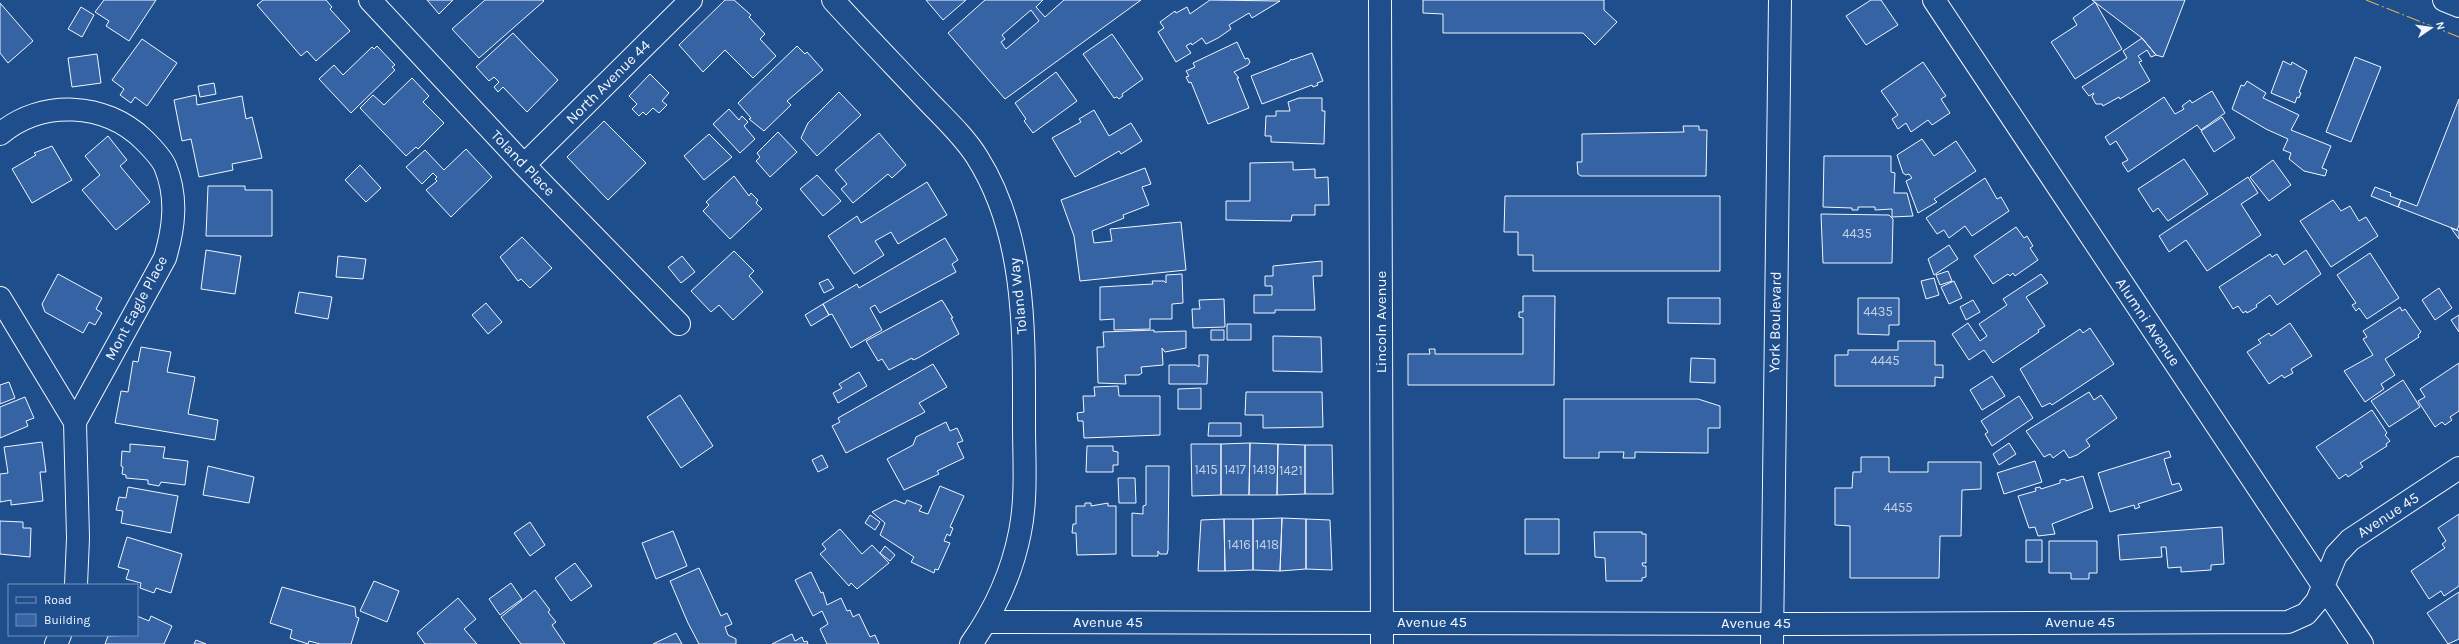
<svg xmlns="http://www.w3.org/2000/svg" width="2459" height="644" font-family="Karla,sans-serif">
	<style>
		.building { fill: #3563a3; stroke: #f2f6ff; fill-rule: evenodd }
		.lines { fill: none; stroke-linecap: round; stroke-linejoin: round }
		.street-casing { stroke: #f2f6ff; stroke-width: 24 }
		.secondary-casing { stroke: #f2f6ff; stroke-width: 24 }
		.street { stroke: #1f4e8c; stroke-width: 22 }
		.secondary { stroke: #1f4e8c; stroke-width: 22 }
		.power { stroke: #ffb74d; stroke-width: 1; stroke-dasharray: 14 3 2 3; stroke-linecap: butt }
		.labels { text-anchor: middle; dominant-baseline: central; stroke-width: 3; stroke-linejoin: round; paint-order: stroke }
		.number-label { font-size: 13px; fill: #c3d1e8 }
		.street-label { font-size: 15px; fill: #f2f6ff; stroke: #1f4e8c }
	</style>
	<rect width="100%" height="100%" fill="#1f4e8c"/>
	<!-- building -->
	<path class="building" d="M104,0h52l-27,41 -23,-15 3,-5 -14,-9z
		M263,0h63l6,7 -2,2 20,22 -34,30 -9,-10 -6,5 -44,-51z
		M427,0h26l-14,14z
		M485,0h58l1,1 -65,57 -27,-29z
		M725,0h9l17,15 -2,2 16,17 -5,5 16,17 -23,22 -28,-28 -22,22 -24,-27z
		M926,0h40l-23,20z
		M985,0h58l-7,7 9,10 19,-17h77l-136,99 -57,-66zM1031,10l8,11 -33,28 -5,-7 4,-3 -3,-4z
		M1210,0l70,1 -28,17 -3,-5 -20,12 2,4 -13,9 -12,6 -4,-6 -10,7 -1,-2 -5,3 5,7 -15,9 -18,-30 6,-4 -4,-6 15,-11 1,2 11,-6 3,7z
		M1423,0h181v10l13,12 -22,23 -12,-12h-140v-19l-20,-1z
		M1871,0h10l17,25 -32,20 -20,-29z
		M2092,0h93l-22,57 -7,-2 -14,-17z
		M2095,2l27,47 -47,30 -24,-37 26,-17 -4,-7z
		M0,3l33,38 -25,22 -8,-10z
		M81,7l13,8 -12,22 -14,-8z
		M513,33l45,47 -31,32 -24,-25 -5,5 -4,-5 5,-5 -5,-5 -5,4 -13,-14z
		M1112,34l31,45 -21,15 1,2 -4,3 -2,-2 -3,1 -31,-44z
		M2142,38l14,17 -5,2 -4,-7 -9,6 4,5 -3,1 11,19 -30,18 -1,-2 -16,9 -1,-2h-6l-4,-7 2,-4 -5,3 -7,-9 45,-29 -4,-7z
		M142,39l35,24 -30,43 -12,-9 -4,6 -11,-8 4,-6 -12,-9z
		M1237,42l8,17 3,-1 2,4 -2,3 -14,7 5,6h-2l12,30 -41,16 -17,-42 -2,1 -3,-6 3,-1 -3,-5 9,-4 -2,-4z
		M377,46l18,19 -3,2 3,3 -44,43 -32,-34 15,-14 9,10 29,-28 2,2z
		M797,46l8,8 2,-2 16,18 -36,31 4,4 -27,26 -15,-12 2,-1 -13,-15z
		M1312,53l11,28 -6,2 1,2 -5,2 -1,-2 -50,19 -11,-28 39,-15 1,-2 1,1z
		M97,54l4,29 -29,4 -4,-29z
		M2355,57l26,10 -30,75 -25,-10z
		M2283,61l8,4 1,-3 15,9 -8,21 2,1 -2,5 -2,-1 -2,6 -24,-10z
		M1923,62l23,34 -5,3 9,14 -18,12 -4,-5 -17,12 -5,-9 -8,6 -6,-10 6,-4 -17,-24z
		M1056,72l21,29 -44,32 -9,-12 2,-2 -11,-16z
		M650,74l19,19 -7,8 5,4 -8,8 -6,-5 -7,7 -3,-3 -4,4 -7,-7 5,-5 -8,-8z
		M412,78l17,18 -6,6 21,21 -26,26 -2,-2 -10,9 -46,-48 13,-13 11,10z
		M2247,81l19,12 -3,5 36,17 -8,15 40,16 -9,22 5,2 -2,6 -21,-5 -15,-12 2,-6 -8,-3 5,-11 -22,-10 -34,-20 9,-24 3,1z
		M214,83l2,11 -16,3 -2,-11z
		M2212,91l13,22 -24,17 -4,-5 -69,47 -6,-9 6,-3 -12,-19 -6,4 -5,-8 59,-40 11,17 9,-5 -2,-3 8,-6 2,3z
		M839,92l22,23 -44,41 -16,-18 7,-15z
		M196,95l1,10 45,-9 4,23 6,-2 10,41 -30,6 1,6 -34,7 -8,-38 -9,2 -8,-41z
		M1299,98h23v13h3l-1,33 -53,-2v-6h-6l1,-20h10v-5h14l-2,-9z
		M2459,99v126l-2,5 -59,-23 3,-7 16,6z
		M729,109l10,11 3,-4 6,6 -4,4 11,13 -15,14 -27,-29z
		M1094,110l15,26 22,-13 11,18 -21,13 -2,-3 -44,26 -23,-39 29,-16 -2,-3z
		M2222,117l13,21 -21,14 -13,-21z
		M604,121l42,42 -38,37 -41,-43z
		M1683,126h16v4h8l-1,46h-125l-3,-2 -1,-12h5v-28l102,-2z
		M778,132l19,20 -27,25 -14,-16 4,-4 -3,-4z
		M879,133l27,32 -14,13 -4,-4 -35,29 -12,-14 6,-5 -12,-14z
		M709,134l23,23 -28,23 -20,-24z
		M108,136l19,24 -7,6 30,36 -34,28 -34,-40 18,-15 -15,-19z
		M1922,139l12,17 22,-15 20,30 -42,28 3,3 -19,11 -12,-32 6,-3 -3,-4 -3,1 -3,-2 -6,-18z
		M52,146l20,34 -40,23 -20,-34 24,-14 -2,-2z
		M466,149l26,28 -41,40 -25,-27 11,-9 -2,-2 2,-2 -4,-4 -11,11 -16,-17 19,-17 19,20z
		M1824,156h67v16l4,1 -1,20h13l6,23 -21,1v-8l-17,1v-3h-17v3h-6v-2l-29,-1z
		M2184,159l24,35 -40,27 -10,-13 -5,4 -15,-23z
		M2273,160l18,25 -22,16 -19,-24z
		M1293,162v8l22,-1v9l13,-1 1,28h-14v10h-23l-1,6 -65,-1v-19h24v-38z
		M360,165l21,23 -15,14 -21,-22z
		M1145,168l6,16 -9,3 7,18 -26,10 1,3 -32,13 2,12 18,-2 -2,-12 71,-7 5,48 -106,11 -6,-45 -13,-36z
		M817,175l24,26 -18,15 -23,-27z
		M734,176l15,20 2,-3 7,7 -2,3 6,6 -32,30 -27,-28 6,-6 -3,-3z
		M2248,177l10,16 -17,11 20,31 -54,36 -21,-31 -17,12 -10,-16z
		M1985,178l12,21 4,-2 8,14 -37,25 -7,-10 -16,12 -5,-8 -7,4 -11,-16z
		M927,182l20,33 -49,29 -7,-12 -16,9 9,14 -30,19 -26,-38 29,-20 4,7z
		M208,186h37v4h27v46h-66z
		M2375,187l16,6 -1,3 11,4 -3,7 -27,-11z
		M1505,196h215v75h-187v-16h-15v-23h-14z
		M2333,200l8,11 9,-5 9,15 7,-4 12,19 -47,31 -31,-46z
		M1821,214l68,1 4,4 -1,44h-69z
		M2016,227l8,11 3,-2 6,10 -3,2 8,12 -23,16 -2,-3 -3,3 -2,-2 -15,10 -19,-28z
		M2451,228l8,3v8z
		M522,237l30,31 -22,20 -9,-9 -3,2 -18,-24z
		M945,238l13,22 -6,4 4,8 -76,41 -5,-8 -5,3 12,22 -31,18 -19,-34 -3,1 -6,-11 34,-20 2,4z
		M1949,245l9,14 -24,16 -6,-16z
		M206,250l35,6 -6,38 -34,-5z
		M2306,250l15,24 -44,31 -7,-10 -14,10 1,2 -10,6 -1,-2 -3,2 -5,-7 -5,3 -14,-22 51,-33 2,3 5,-3 7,11z
		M734,251l20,20 -5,5 14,16 -30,28 -14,-15 -8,7 -20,-21z
		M2370,253l29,45 -32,21 -8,-11 -3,3 -4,-6 4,-2 -19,-28z
		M338,256l28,3 -3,20 -27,-2z
		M682,256l13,16 -14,11 -13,-16z
		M1322,261v15h-9l2,34h-40v3h-21v-18h18v-9h-7v-10h8v-10z
		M1948,271l4,10 -12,4 -4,-10z
		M58,274l44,24 -6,11 6,4 -7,12 -6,-3 -6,11 -38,-21 -3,-8z
		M1182,274l1,29 -11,1v15h-22v10l-36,1v-11l-14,1v-33l53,-3 -1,-3h12l2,2v-8z
		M2041,274l7,9 -22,14 19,29 -7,4 1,2 -46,31 -9,-13 -15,10 -17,-26 16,-11 12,18 7,-5 -8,-12 28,-19 -4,-6z
		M1934,278l5,17 -13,4 -5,-18z
		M828,279l6,9 -10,5 -5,-10z
		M1954,281l8,17 -13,6 -8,-17z
		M2439,288l13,20 -17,12 -13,-20z
		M299,292l33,5 -4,22 -33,-6z
		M1523,296h32l-1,89h-146v-31h22l-1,-5h6v5h88v-36l-4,-1v-5h4z
		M1668,298h52v26l-52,-1z
		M1858,298h41v27h-10v10l-31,-1z
		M1224,299l1,28 -32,1 -1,-19h8l-1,-9z
		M942,300l11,18h-2l8,16 -41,24 -5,2 -1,-2 -23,12 -7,-11 -4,2 -12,-20z
		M1973,300l7,12 -14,8 -6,-13z
		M486,303l16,19 -14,12 -16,-19z
		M823,304l6,11 -18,11 -6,-11z
		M2400,307l2,4 3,-2 16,23 -3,3 1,2 -34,22 10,16 -14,9 3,5 -19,13 -21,-31 29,-16 -10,-16 4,-2 -4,-6z
		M2459,315v17l-8,-12z
		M2290,323l22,33 -21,13 2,4 -9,5 -2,-3 -13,9 -22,-32 14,-9 -3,-3 11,-7 2,3z
		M1227,324h24v16h-24z
		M2090,328l24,36 -62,41 -2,-2 -8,4 -22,-38 60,-40 3,4z
		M1154,330v2l32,-1v17l-21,4 -3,-4 1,17 -22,2 1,6 -3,2h-14l1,9 -28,-1 -1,-36h7l-1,-15z
		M1211,330h13v10h-13z
		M1273,336l48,1 1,35 -49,-1z
		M1898,341h37v24h8v13l-8,-1v9h-100v-31h13v-5h50z
		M141,347l30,5 -4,20 28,5 -7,37 30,6 -3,20 -100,-17 6,-32 7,1 5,-31 5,1z
		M1199,355h9l-1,29h-38v-19h27l3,2z
		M1691,358l24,1v24l-25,-1z
		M2459,363v48l-9,6 2,3 -7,5 -3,-3 -7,5 -17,-26 7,-4 -5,-8z
		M933,364l14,23 -28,16 6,9 -79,41 -14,-27 8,-4 -2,-4z
		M859,372l8,14 -29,17 -5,-10 9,-5 -3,-4z
		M1992,376l13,20 -23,14 -12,-20z
		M2403,380l17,27 -31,20 -18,-26z
		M9,382l6,16 -15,6v-19z
		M1118,386l1,10h41v39l-76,3 -1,-17h-5l-1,-8 7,-1 -1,-16h12l-1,-9z
		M1201,388v21h-23v-20z
		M1246,392h76l1,35 -60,1v-13h-18z
		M2089,392l5,8 7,-5 16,23 -31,22 4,6 -13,9 -8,3 -5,-8 -11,8 -3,-4 -6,3 -18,-26z
		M680,395l33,51 -32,22 -34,-51z
		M2019,396l14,22 -41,28 -7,-12 3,-2 -7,-11z
		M25,397l9,21 -8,3 2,5 -28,12v-31z
		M1564,399h134l22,7v22h-12v25l-73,-1v6h-12l1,-6h-25v6h-35z
		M2372,410l15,23 -2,2 5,6 -4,3 1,2 -27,17 3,4 -15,10 -2,-3 -7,5 -23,-32z
		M946,422l4,9 7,-3 6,13 -6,2 7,15 -27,13 2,3 -35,16 -17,-31 26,-14 3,-8z
		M1209,423h32v13h-33z
		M42,442l4,30h-6l3,29 -32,4v-5l-11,2v-28l8,-1 -4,-26z
		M1250,443l28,1 -1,51h-28z
		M1250,443l-1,52h-28v-51z
		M2009,443l7,11 -17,11 -6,-11z
		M130,444l35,3 -2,11 25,3 -3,24 -24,-3 -2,4 -11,-2v-4l-22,-2v-3l-4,-1 1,-7 -2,-1 1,-15 8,1z
		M1191,444h30v51l-29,1z
		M1278,444l27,1v49l-28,1z
		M1305,445h27l1,49h-28z
		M1087,446h26v5l5,1v13h-5v7h-27z
		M2169,451l2,6 -7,2 8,26 7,-2 3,7 -44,14 2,3 -5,2 -1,-4 -24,7 -12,-39z
		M822,455l6,12 -10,5 -6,-12z
		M1861,457h28v15h39v-10h53v27l-19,1 -1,46h-21l-1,42h-89v-52l-15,-1v-37h17l1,-16h8z
		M2035,461l7,21 -38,12 -7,-21z
		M208,466l46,11 -5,26 -46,-8z
		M1146,466h23l-1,84 -1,4h-7l-2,-3v5h-26v-43l11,1v-8l3,-1z
		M2083,476l10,32 -41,16 3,10 -17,2 -3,-9 -6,1 -11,-32 18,-5 -1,-3 5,-1 1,2 19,-6v-3l5,-1 1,2z
		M1118,478h17l1,25h-17z
		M940,486l24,10 -14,31 3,1 -3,8 -3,-2 -3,7 6,2 -12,27 -3,-1 -1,4 -23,-11 3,-5 -34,-22 5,-12 -13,-11 23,-12 10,4 2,-4 15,6 -3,5 9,3z
		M128,487l50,9 -7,37 -50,-10 2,-12 -7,-1 3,-13 7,1z
		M1085,503h6v3l17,-3v3h8v48l-39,1 -1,-22h-4l1,-9h3v-18h9z
		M2459,514v72l-15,10 -3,-5 -12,8 -18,-28 34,-23 -3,-4 4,-3 -8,-13z
		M870,515l10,7 -5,8 -10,-7z
		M1282,518l-2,53 -27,-1v-51z
		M1282,518l24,1v50l-26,2z
		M1224,519l1,52h-27l3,-51z
		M1224,519h29v51l-28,1z
		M1306,519l24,1 2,50 -26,-1z
		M1525,519h34v35h-34z
		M0,521l23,1v6h8l-1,29 -30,-3z
		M530,522l15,23 -15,11 -16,-23z
		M2222,527l2,37 -13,1v5l-30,2v-5l-13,1 -2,-21h-5l1,10 -42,3 -2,-25z
		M840,529l22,25 10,-9 17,18 -32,26 -6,-6 -2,3 -29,-32 6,-5 -4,-5z
		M673,531l14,35 -31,13 -14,-36z
		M1594,532h48v2h4v29h-4l1,3h3v11l-4,1v3h-36l-1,-23 -10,-1z
		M127,537l55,17 -11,39 -15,-5 -2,5 -14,-5 1,-5 -15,-4 3,-9 -11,-3z
		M2026,540h16v22h-16z
		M2049,541h48v32h-8v6h-18v-6h-22z
		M885,546l10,9 -5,6 -10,-8z
		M575,563l17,23 -21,15 -16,-23z
		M699,568l22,48 6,-3 5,11 -7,3 3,8 8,4v5h-37l-11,-21 -18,-42z
		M811,572l10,21 2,-1 4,13 14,-7 6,13 3,-1 3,7 6,-3 11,23 5,-2 4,9h-52l-7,-15 8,-5 -6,-13 -9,5 -18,-36z
		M374,581l25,10 -12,31 -27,-11z
		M511,583l11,16 -22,16 -11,-16z
		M282,587l73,20 1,10 3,1 -8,26h-31l-11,-3 -1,3 -18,-6 2,-8 -22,-7z
		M535,590l15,20 -2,2 8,10 -4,3 13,19h-44l-20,-27z
		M2459,592v47l-11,5 -21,-31z
		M458,598l18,21 -12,10 13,15h-52l-8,-11z
		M137,616l12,5 2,-5 21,10 -8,18h-59l3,-8 29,-1z
		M676,633l6,11h-29z
		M792,634l3,7 7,-4 2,5 3,-1 1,3h-36z
		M196,640l10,4h-12z"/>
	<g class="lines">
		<defs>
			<path id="street" d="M370,0l154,165 155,159
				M833,0c31,34 63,67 94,100 17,18 37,36 50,57 50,79 47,178 47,267 0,36 3,73 -4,108 -8,41 -25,78 -49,112
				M1380,0l2,644
				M1934,0l428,644
				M0,134c42,-35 105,-32 144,6 7,7 17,17 21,26 13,31 9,62 0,92l-90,164 3,116 -2,47
				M524,165l167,-165
				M0,298l75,124
				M987,622l827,2 474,-2 18,-8 11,-13 19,-46 14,-15 109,-72
				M56,644l4,-9"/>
			<path id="secondary" d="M2444,0l15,6
				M1772,644l8,-644"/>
		</defs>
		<!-- street casing -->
		<use href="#street" class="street-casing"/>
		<!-- secondary casing -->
		<use href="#secondary" class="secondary-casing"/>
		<!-- street -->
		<use href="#street" class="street"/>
		<!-- secondary -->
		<use href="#secondary" class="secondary"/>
		<!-- power -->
		<path class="power" d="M2366,0l93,37"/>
	</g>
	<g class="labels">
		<!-- number labels -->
		<g class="number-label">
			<text x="1857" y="233">4435</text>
			<text x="1878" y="311">4435</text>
			<text x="1885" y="360">4445</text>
			<text x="1206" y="469">1415</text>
			<text x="1235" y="469">1417</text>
			<text x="1264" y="469">1419</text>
			<text x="1291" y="470">1421</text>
			<text x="1898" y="507">4455</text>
			<text x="1239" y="544">1416</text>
			<text x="1267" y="544">1418</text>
		</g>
		<!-- street labels -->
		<g class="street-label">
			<text transform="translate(608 82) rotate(-45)">North Avenue 44</text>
			<text transform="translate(523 163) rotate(46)">Toland Place</text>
			<text transform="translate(1018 296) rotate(-96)">Toland Way</text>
			<text transform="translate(136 308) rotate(-62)">Mont Eagle Place</text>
			<text transform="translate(1381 322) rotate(-90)">Lincoln Avenue</text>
			<text transform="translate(1775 322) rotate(-89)">York Boulevard</text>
			<text transform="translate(2148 322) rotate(56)">Alumni Avenue</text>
			<text transform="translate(2388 515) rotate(-33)">Avenue 45</text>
			<text x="1108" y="622">Avenue 45</text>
			<text x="1432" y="622">Avenue 45</text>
			<text x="2080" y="622">Avenue 45</text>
			<text x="1756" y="623">Avenue 45</text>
		</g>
	</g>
	<!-- legend -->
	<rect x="8" y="584" width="130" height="52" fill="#1f4e8c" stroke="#7391ba"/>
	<rect x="16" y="597" width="20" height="6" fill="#1f4e8c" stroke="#7391ba"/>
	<text x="44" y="604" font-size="12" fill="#f2f6ff">Road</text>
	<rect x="16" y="614" width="20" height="12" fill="#3563a3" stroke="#7391ba"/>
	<text x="44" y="624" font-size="12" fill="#f2f6ff">Building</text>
	<!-- north arrow -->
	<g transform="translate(2431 28) rotate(77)" stroke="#1f4e8c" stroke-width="3" paint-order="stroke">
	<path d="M0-3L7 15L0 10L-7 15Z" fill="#f2f6ff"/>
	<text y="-6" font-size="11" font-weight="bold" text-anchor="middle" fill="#f2f6ff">N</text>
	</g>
</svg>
